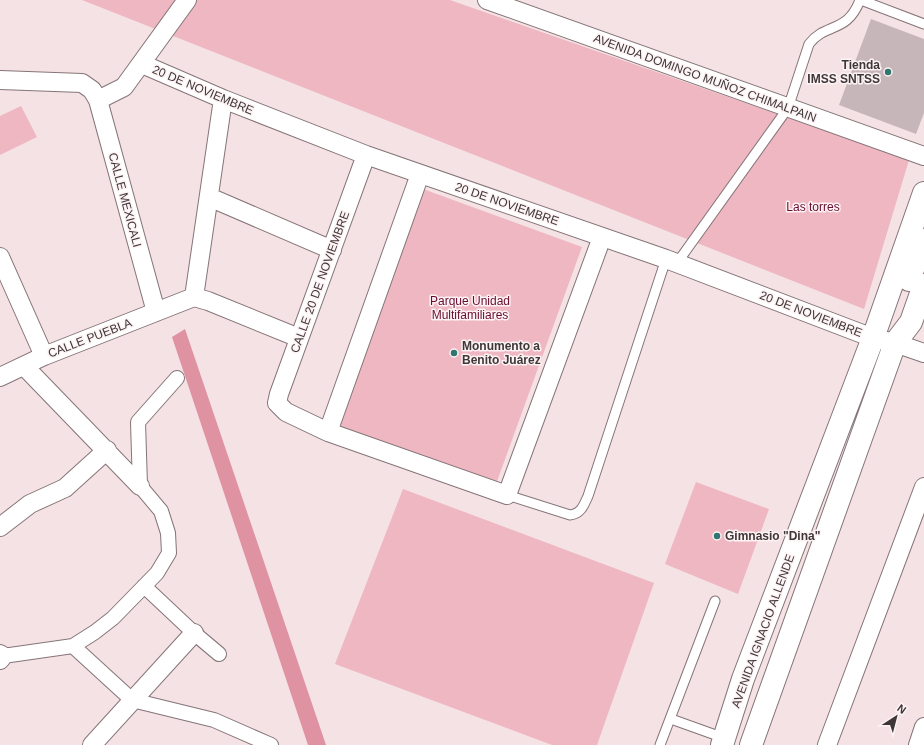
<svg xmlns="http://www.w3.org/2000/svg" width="924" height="745" font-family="Helvetica,sans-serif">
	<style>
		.green { fill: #eeb7c2 }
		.water { fill: #df92a2 }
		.building { fill: #c7b6b9 }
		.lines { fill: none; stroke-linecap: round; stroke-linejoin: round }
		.service-casing { stroke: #857578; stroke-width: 11 }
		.pedestrian-casing { stroke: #857578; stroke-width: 16 }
		.minor-casing { stroke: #857578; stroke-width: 20 }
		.tertiary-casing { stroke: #857578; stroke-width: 24 }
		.service { stroke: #fff; stroke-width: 9 }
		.pedestrian { stroke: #fff; stroke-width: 14 }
		.minor { stroke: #fff; stroke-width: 18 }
		.tertiary { stroke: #fff; stroke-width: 22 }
		.poi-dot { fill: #2e766f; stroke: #fdf2f4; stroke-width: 1.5 }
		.labels { text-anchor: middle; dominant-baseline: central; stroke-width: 3; stroke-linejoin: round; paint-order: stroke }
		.poi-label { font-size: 12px; font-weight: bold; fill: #3e3738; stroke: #fdf2f4; text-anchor: start }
		.street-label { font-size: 12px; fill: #3e3738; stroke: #fdf2f4 }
		.park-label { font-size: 12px; fill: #680d2f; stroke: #fdf2f4 }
	</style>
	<rect width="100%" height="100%" fill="#f5e2e5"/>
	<!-- green -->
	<path class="green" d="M82,0h368l459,160 -45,149z
		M21,106l16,31 -37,18v-39z
		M423,189l159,58 -86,237 -159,-58z
		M696,482l73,27 -31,85 -73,-30z
		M403,489l251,94 -57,162h-45l-217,-81z"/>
	<!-- water -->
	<path class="water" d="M185,329l141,416h-18l-136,-408z"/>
	<!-- building -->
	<path class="building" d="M871,19l53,20v74l-8,21 -77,-29z"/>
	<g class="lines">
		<defs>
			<path id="service" d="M861,0l63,24
				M677,263l111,-155 21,-64c17,-22 38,-10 51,-44
				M507,495l63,20c11,-1 14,-10 18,-19l78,-237
				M671,719l53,19
				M660,745l55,-144"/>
			<path id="pedestrian" d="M144,586l50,47 25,21
				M73,646l59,54 82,20 57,25
				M3,656l70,-10 22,-14 18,-14 44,-45 12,-20 -1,-20 -7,-22 -21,-25 -2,-64 39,-44"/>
			<path id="minor" d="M487,0l437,156
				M142,64l81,35 143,56 300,104 207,79 22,5 29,10
				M0,80l82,3 10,7 6,10 58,212
				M98,100l26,-13 63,-87
				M420,174l-92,258 179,63 95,-258
				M209,197l123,53
				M0,257l44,99
				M194,297l29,-198
				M24,366l116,120
				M0,377l44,-21 150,-59 14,4 91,37
				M328,432l-42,-20 -9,-9 2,-9 87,-239
				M0,527l30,-23 35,-16 42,-38
				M0,654l3,2 -3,4
				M92,745l102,-112
				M827,745l97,-258
				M918,745l6,-18"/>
			<path id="tertiary" d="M909,280l15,-40
				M722,745l21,-66 130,-341 51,-145
				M751,745l144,-402 16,-21 13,-37"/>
		</defs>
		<!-- service casing -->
		<use href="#service" class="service-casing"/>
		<!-- pedestrian casing -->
		<use href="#pedestrian" class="pedestrian-casing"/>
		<!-- minor casing -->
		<use href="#minor" class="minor-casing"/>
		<!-- tertiary casing -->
		<use href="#tertiary" class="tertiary-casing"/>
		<!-- service -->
		<use href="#service" class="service"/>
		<!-- pedestrian -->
		<use href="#pedestrian" class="pedestrian"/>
		<!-- minor -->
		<use href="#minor" class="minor"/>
		<!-- tertiary -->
		<use href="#tertiary" class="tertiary"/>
	</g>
	<!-- markers -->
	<g class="poi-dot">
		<circle cx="888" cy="72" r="4"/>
		<circle cx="454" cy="353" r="4"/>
		<circle cx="717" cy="536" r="4"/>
	</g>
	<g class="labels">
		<!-- poi labels -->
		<g class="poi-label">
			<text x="880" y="65" text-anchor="end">Tienda<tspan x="880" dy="14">IMSS SNTSS</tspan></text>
			<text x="462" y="346">Monumento a<tspan x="462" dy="14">Benito Juárez</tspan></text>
			<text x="725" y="536">Gimnasio "Dina"</text>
		</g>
		<!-- street labels -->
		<g class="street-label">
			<text transform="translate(705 78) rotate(20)">AVENIDA DOMINGO MUÑOZ CHIMALPAIN</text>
			<text transform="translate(203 90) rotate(23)">20 DE NOVIEMBRE</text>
			<text transform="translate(125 200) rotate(75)">CALLE MEXICALI</text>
			<text transform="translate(507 204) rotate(19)">20 DE NOVIEMBRE</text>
			<text transform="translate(320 282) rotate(-70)">CALLE 20 DE NOVIEMBRE</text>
			<text transform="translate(811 314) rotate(21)">20 DE NOVIEMBRE</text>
			<text transform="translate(90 338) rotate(-21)">CALLE PUEBLA</text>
			<text transform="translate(763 631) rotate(-70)">AVENIDA IGNACIO ALLENDE</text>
		</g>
		<!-- park labels -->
		<g class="park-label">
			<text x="813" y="207">Las torres</text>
			<text x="470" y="301">Parque Unidad<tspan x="470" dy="14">Multifamiliares</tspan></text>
		</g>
	</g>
	<!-- north arrow -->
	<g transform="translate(896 717) rotate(36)" stroke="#fdf2f4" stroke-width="3" paint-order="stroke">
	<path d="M0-3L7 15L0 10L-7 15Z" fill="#3e3738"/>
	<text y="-6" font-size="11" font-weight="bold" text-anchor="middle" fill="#3e3738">N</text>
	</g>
</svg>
